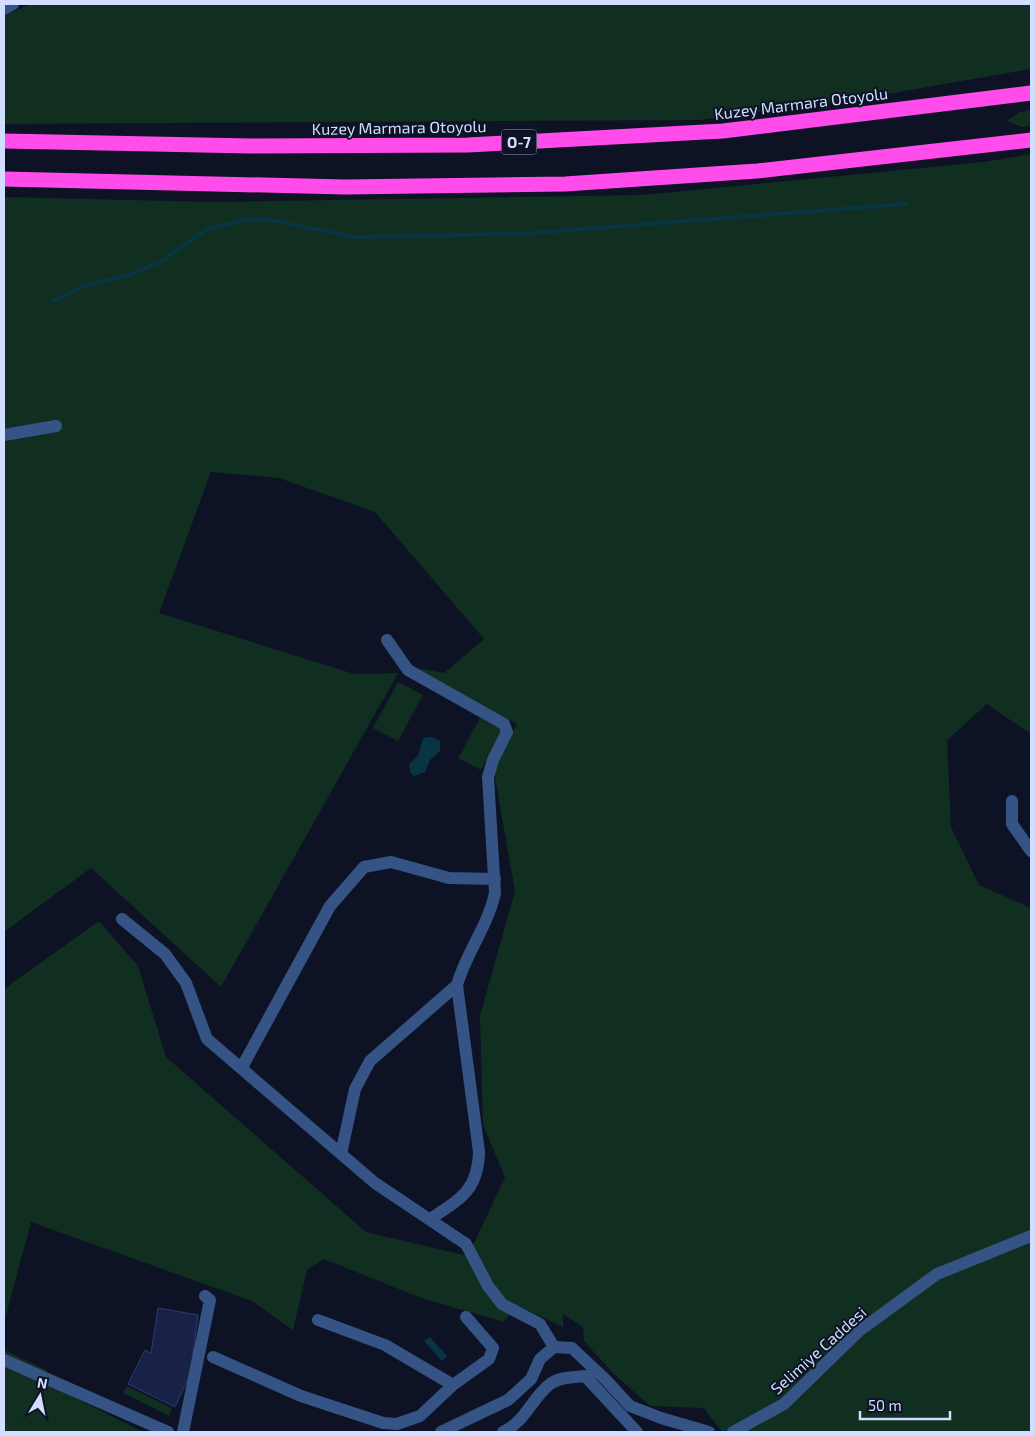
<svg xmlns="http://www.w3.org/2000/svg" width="1035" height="1436" font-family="'Exo 2',sans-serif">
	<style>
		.green { fill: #102f21 }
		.water { fill: #083543 }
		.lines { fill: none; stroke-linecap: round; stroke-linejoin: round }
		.stream { stroke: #083543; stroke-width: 4 }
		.building { fill: #192246; stroke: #2a3973 }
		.minor { stroke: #365385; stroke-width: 12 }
		.highway { stroke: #ff4cea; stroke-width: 15 }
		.labels { text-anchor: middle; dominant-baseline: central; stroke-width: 4; stroke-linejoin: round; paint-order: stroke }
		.shield { fill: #0d1324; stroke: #96a1bd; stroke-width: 1 }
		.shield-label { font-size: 15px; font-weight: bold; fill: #d1deff }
		.street-label { font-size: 16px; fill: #d1deff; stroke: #0d1324 }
	</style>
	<rect width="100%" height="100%" fill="#0d1324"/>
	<!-- green -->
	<path class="green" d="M30,4h1001v65l-150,26 -182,25 -695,4v-108z
		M1031,110v16l-9,1 -15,-6 12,-9z
		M1031,154v580l-44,-30 -40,36 4,87 28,58 52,23v524h-309l-18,-24 -54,-2 -36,-32 -30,-33 -1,-14 -20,-13v13l-47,-22 -12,17 -83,-24 -97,-39 -17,11 -14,60 -41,-29 -221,-79 -27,101v-334l95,-68 39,45 28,91 200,175 102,24 37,-79 -22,-52 -3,-109 35,-125 -22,-125 24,-42 -106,-57 33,6 40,-34 -109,-127 -96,-34 -68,-6 -52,141 195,61 44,-1 -177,314 -130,-119 -87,64v-735l209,5 430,-7 340,-33z
		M398,682l25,13 -25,46 -25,-13z
		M480,718l23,12 -22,40 -23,-12z
		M4,1350l42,20 8,17 89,45h-139z
		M127,1386l45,22 -3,8 -46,-23z"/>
	<!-- water -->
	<path class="water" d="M432,737l8,4v10l-10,9 -5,12 -11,4 -4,-4 -1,-8 9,-8 5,-18z
		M430,1337l17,19 -5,5 -18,-20z"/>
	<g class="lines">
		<!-- stream -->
		<path class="stream" d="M53,301l35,-16 45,-11 30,-14 43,-30 38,-10h25l85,17 71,-1 107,-3 374,-29"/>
	</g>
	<!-- building -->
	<path class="building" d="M158,1308l40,7 -8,60 -15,32 -47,-23 17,-34 6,3z"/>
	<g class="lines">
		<!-- minor -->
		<path class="minor" d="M4,9l9,-5
			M4,435l52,-9
			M387,640l21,30 96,54 3,8 -14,28 -5,17 7,116c-7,33 -29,60 -38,92l22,167c-1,39 -20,48 -49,67
			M1012,801v23l19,27
			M122,919l43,35 21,29 21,56 168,144 91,61 22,42 14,18 38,20 14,23
			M242,1067l88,-161 34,-39 27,-5 58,16 46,1
			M341,1154l14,-65 15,-28 87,-76
			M318,1320l67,25 68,40
			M213,1357l88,39 82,27 14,1 23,-8 33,-31 36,-26 4,-11 -27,-31
			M4,1360l164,72
			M183,1432l27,-132 -5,-4
			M441,1432l67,-32 23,-21 9,-20 14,-12 18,1 33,31 25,27 31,12 48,14
			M503,1432c22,-10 29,-34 47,-48 9,-7 24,-7 35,-8l52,56
			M733,1432l51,-28 75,-73 78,-57 94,-38"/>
		<!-- highway -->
		<path class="highway" d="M4,141l247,5 217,-1 255,-14 308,-38
			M4,179l341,8 220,-3 192,-13 274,-31"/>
	</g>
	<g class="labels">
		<!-- shield labels -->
		<rect class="shield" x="501.5" y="129.5" width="35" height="25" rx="4"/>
		<g class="shield-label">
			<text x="519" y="142">O-7</text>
		</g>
		<!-- street labels -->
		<g class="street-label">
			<text transform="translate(801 103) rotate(-7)">Kuzey Marmara Otoyolu</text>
			<text transform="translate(399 127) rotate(-1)">Kuzey Marmara Otoyolu</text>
			<text transform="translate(818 1350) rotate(-42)">Selimiye Caddesi</text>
		</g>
	</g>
	<!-- border -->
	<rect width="1035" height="1436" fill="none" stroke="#d1deff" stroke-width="10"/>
	<!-- north arrow -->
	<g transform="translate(40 1396) rotate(10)" stroke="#0d1324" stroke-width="4" paint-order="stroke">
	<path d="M0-4L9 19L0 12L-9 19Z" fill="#d1deff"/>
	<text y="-8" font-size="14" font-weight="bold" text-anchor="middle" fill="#d1deff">N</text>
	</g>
	<!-- scale -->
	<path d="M860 1411v8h90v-8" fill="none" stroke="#d1deff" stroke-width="2.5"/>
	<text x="868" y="1411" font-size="15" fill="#d1deff" stroke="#0d1324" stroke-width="4" paint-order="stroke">50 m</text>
</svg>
